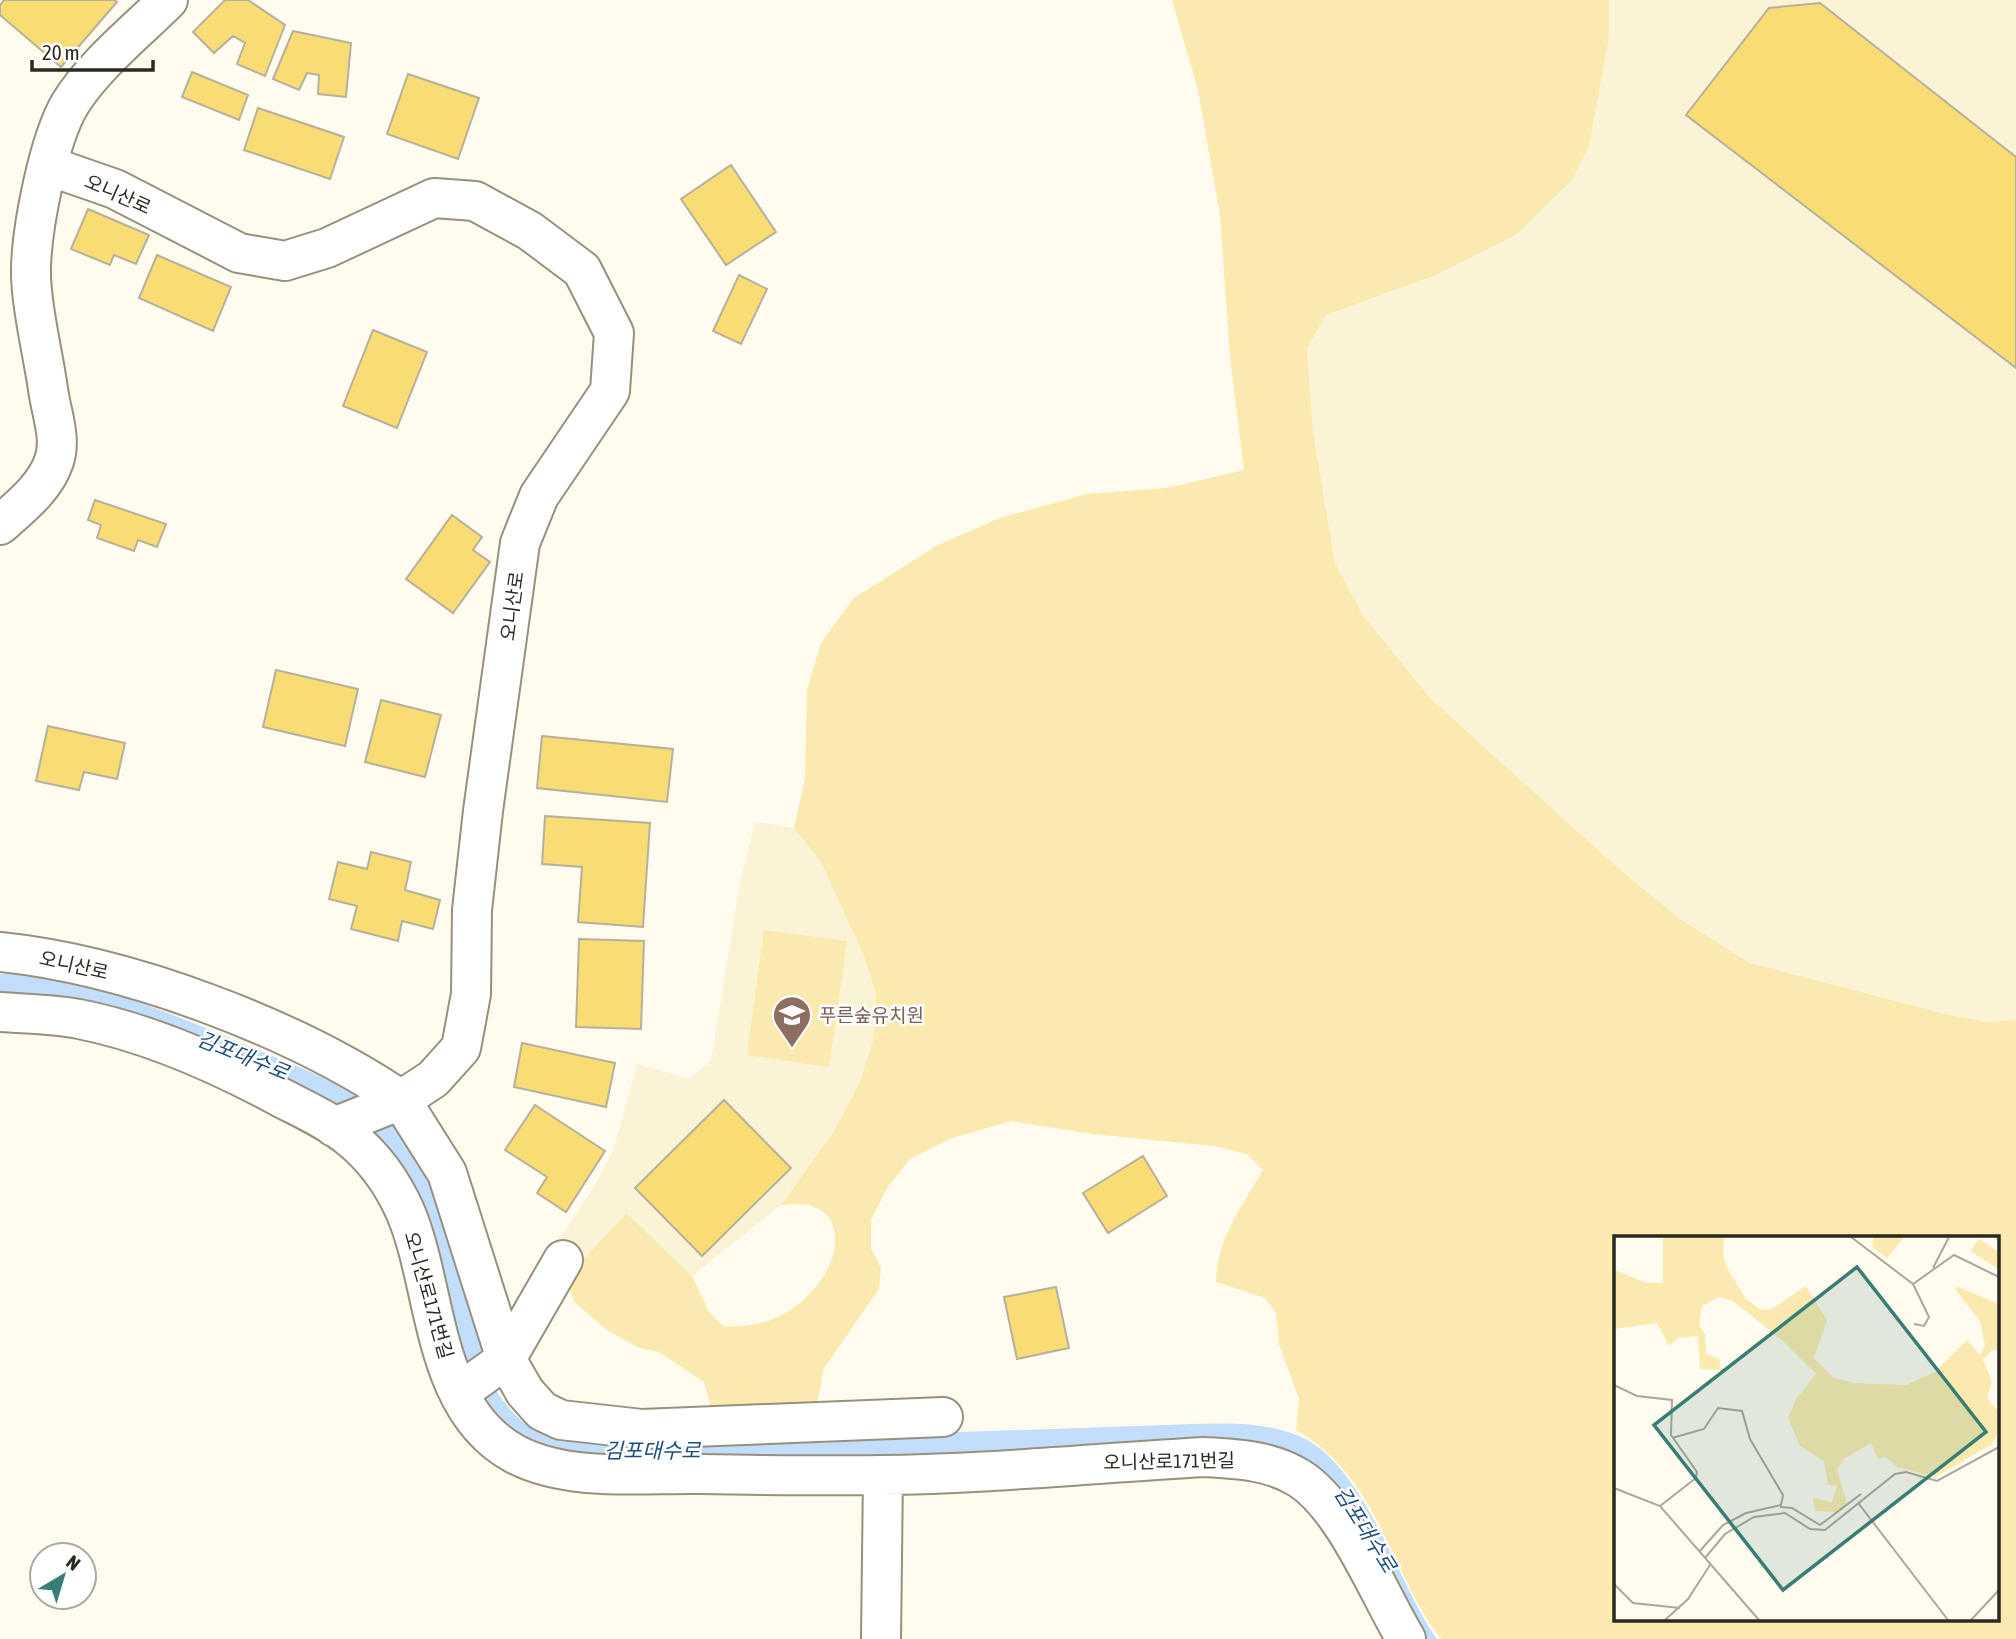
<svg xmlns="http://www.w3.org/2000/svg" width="2016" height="1639" font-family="'Asap Condensed','Noto Sans KR',sans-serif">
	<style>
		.built { fill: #fbf3d5 }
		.green { fill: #fbeaaf; fill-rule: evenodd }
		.water { fill: #c2defc }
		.building { fill: #f9dc74; stroke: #b6b19c; stroke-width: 2 }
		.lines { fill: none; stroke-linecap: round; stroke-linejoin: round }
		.minor-casing { stroke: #96907d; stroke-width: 42 }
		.minor { stroke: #fff; stroke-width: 38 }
		.labels { text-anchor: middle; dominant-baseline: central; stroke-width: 5; stroke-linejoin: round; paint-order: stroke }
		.street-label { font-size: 19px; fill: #2b2921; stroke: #fff }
		.education-label { font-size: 19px; fill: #785e54; stroke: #fff; text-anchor: start }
		.water-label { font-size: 21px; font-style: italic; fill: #1d4e7d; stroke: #fff }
		.inset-road { fill: none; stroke: #aaa79c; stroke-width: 2 }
		.view { fill: #387e74; fill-opacity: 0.15; stroke: #387e74; stroke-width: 3.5 }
		.inset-edge { fill: none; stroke: #2b2921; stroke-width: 3.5 }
	</style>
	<rect width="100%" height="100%" fill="#fffbee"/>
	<!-- built -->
	<path class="built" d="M1609,0h407v1020l-30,2 -41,-8 -195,-51 -70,-44 -62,-51 -188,-170 -68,-84 -27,-51 -22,-131 -6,-84 19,-33 110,-40 80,-40 56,-55 17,-34 20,-108z
		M755,822l39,6 27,34 42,92 13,40 -2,43 -14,45 -26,49 -53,74 -89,71 -64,-63 -49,51 -23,-19 37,-57 21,-39 23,-85 52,15 22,-18 28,-173z"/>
	<!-- green -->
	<path class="green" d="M1172,0h437v38l-20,108 -17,34 -56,55 -80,40 -110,40 -19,33 6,84 22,131 27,51 68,84 188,170 62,51 70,44 195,51 41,8 30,-2v619h-575c-53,-70 -62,-162 -145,-209l3,-31 -20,-55 -3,-31 -11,-15 -49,-16c1,-43 26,-76 47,-112l-16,-16 -33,-8 -121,-12 -82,-13 -59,17 -42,21 -23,29 -16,32v28l10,20 -2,21 -55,79 -8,41 -103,7 -9,-34 -45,-30 -20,-4 -32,-18 -33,-28 -5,-17 10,-21 48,-51 65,63 17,36 15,15c21,-1 39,-2 58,-12 31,-15 67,-62 48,-96 -4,-7 -15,-13 -22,-14 -9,-2 -19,0 -27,0l53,-74 26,-49 14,-45 2,-43 -13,-40 -42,-92 -27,-34 11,-49 2,-89 14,-47 33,-45 84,-53 62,-27 87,-24 80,-6 77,-18 -14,-113 -10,-142 -22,-125zM1615,1238h382v382h-382z
		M764,930l83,11 -18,126 -82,-12z"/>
	<!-- water -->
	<path class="water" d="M0,974c89,1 179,43 260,77 44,18 92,35 126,68 21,20 35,47 46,72l61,195c17,27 39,50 72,53l256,-2 372,-13c35,-1 73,-2 106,12 66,28 98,147 138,203h-19l-126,-185 -23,-9 -48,-4 -338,15 -325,3 -69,-40 -118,-282 -371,-142z"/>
	<!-- building -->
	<path class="building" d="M4,0h111l2,2 -56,65 -61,-52v-10z
		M225,0h23l37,25 -20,51 -28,-12 8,-21 -12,-7 -19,17 -21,-21z
		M1820,3l196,154v211l-330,-253 83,-107z
		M293,31l58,12 -5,54 -28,-3 1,-19 -12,-2 -8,17 -26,-11z
		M192,72l56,23 -9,25 -57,-23z
		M408,74l71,24 -21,61 -71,-25z
		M258,108l86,29 -14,42 -86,-29z
		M731,165l45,67 -50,33 -45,-66z
		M88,209l61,26 -13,29 -22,-9 -4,10 -39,-16z
		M157,255l74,32 -18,44 -74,-33z
		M739,275l28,14 -26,55 -28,-13z
		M373,330l54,22 -30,76 -54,-22z
		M95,500l71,24 -9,23 -19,-7 -4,11 -37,-13 4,-13 -13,-5z
		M452,515l30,22 -9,13 17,12 -37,51 -47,-34z
		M276,670l82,19 -13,57 -82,-19z
		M381,700l60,15 -16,62 -60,-15z
		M48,726l77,17 -8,36 -33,-7 -5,18 -43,-9z
		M542,736l131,13 -6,53 -130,-14z
		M545,816l105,7 -7,104 -65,-5 4,-55 -40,-3z
		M371,852l40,10 -6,28 35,10 -7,29 -31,-8 -4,20 -47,-12 6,-23 -28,-7 9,-37 29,7z
		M579,939l65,2 -3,88 -65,-2z
		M522,1043l93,20 -9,44 -92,-20z
		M724,1100l67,68 -89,88 -67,-68z
		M535,1105l70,46 -39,61 -29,-19 10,-16 -42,-27z
		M1143,1156l24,40 -59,37 -25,-40z
		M1056,1287l13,61 -52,11 -13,-62z"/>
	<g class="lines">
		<defs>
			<path id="minor" d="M0,525c20,-18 45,-37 54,-64 8,-23 -3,-48 -6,-72 -5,-35 -18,-88 -17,-121 1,-42 18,-129 39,-164 23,-38 67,-73 98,-104
				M0,952c128,13 295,76 401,148l32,-21 28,-31 10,-54 1,-84 11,-99 37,-268 19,-47 71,-105 4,-58 -32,-63 -52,-39 -55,-30 -41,-3 -107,50 -42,13 -46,-8 -124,-64 -66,-23
				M0,1012c26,2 53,2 79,7 71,14 138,44 201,78 23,12 48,23 69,40 24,19 43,45 56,74 33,76 25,197 110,243 53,28 126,19 185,20 60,1 120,2 180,1 108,-1 217,-12 324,-18 33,2 66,3 95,21 45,28 79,114 107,161
				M334,1127l67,-27 46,73 59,186 19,33 17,19 19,9 81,9 301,-12
				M460,1392l46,-33 57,-99
				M881,1639l2,-164"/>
		</defs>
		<!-- minor casing -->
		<use href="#minor" class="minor-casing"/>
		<!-- minor -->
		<use href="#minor" class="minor"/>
	</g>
	<!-- icons -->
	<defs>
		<symbol id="school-pin" viewBox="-11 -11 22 30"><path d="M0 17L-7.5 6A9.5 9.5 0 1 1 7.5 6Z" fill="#8d6e63" stroke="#fff"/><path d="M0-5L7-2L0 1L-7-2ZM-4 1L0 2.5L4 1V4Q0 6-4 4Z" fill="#fff"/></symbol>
	</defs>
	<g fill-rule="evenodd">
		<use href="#school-pin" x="770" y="993" width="44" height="60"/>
	</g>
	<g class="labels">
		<!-- street labels -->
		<g class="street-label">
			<text transform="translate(118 194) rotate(24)">오니산로</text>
			<text transform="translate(512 606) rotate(-82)">오니산로</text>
			<text transform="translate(74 965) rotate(13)">오니산로</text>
			<text transform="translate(429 1295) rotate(74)">오니산로171번길</text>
			<text transform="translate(1169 1461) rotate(-1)">오니산로171번길</text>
		</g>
		<!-- education labels -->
		<g class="education-label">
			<text x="819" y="1015">푸른숲유치원</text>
		</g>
		<!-- water labels -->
		<g class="water-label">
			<text transform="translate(243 1055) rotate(22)">김포대수로</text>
			<text x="652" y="1450">김포대수로</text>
			<text transform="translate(1366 1529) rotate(58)">김포대수로</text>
		</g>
	</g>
	<!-- overview -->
	<g transform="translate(1614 1236)">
		<rect width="385" height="385" fill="#fffbee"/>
		<path d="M49,1h61l-1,18 5,15 18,29 15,11 11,-1 34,-23 21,34 -13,38 19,19 20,6 53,2 29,-13 32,-32 13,15 5,-9 -5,-25 -25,-32 3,-2 41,17v46h-6l-10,10 9,21 -5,17 12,14v18l-7,14 -56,33 -39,-10 -11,-10 -8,2 -7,-16 -27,16 -7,11 10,33 -9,9 -23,-1 -2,-13 19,4 5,-16 -9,-1 -4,-24 -24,-15 -12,-28 8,-19 20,-25 -34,-34 -49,-39 -14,-4 -17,9 -3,19 6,9 1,20 13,5 2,11 -21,-1 -2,-33 -20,2 -9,8 -12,-23 -43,6v-59l33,13h16zM260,1h30l-17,21 -15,-11zM365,3l20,13v18l-28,-19z" fill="#fbeaaf"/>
		<path class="inset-road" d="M237,1l62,47 41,-29 45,22M319,32l16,-31M299,48l16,33 -5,9 -10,-2M0,149l23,11 35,4 -1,35 26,37 -1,6 -36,28M58,202l32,-9 14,-21 24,3 8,28 33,56 -2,10 -35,8 -23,12 -24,27M0,252l46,18 99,114M245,268l89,116M166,271l12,1 28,17 41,-31M91,322l20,-24 29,-17 31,-4 25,16 15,1 70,-56 11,-2 31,9 62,-34M0,348l19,19 47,5M51,384l23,-21 22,-34M357,384l28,-30"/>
		<path class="view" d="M243,31l129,165 -203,158 -129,-165z"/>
		<rect width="385" height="385" class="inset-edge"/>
	</g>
	<!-- north arrow -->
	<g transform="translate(63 1576) rotate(38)"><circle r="33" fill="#ffffff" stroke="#aaa9a6" stroke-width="2"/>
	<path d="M0-5L12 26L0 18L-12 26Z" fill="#387e74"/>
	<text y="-10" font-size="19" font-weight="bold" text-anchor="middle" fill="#2b2921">N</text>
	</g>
	<!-- scale -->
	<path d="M32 60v10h121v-10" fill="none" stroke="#2b2921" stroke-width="3.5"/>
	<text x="42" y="60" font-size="21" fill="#2b2921" stroke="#ffffff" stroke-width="5" paint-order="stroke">20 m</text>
</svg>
